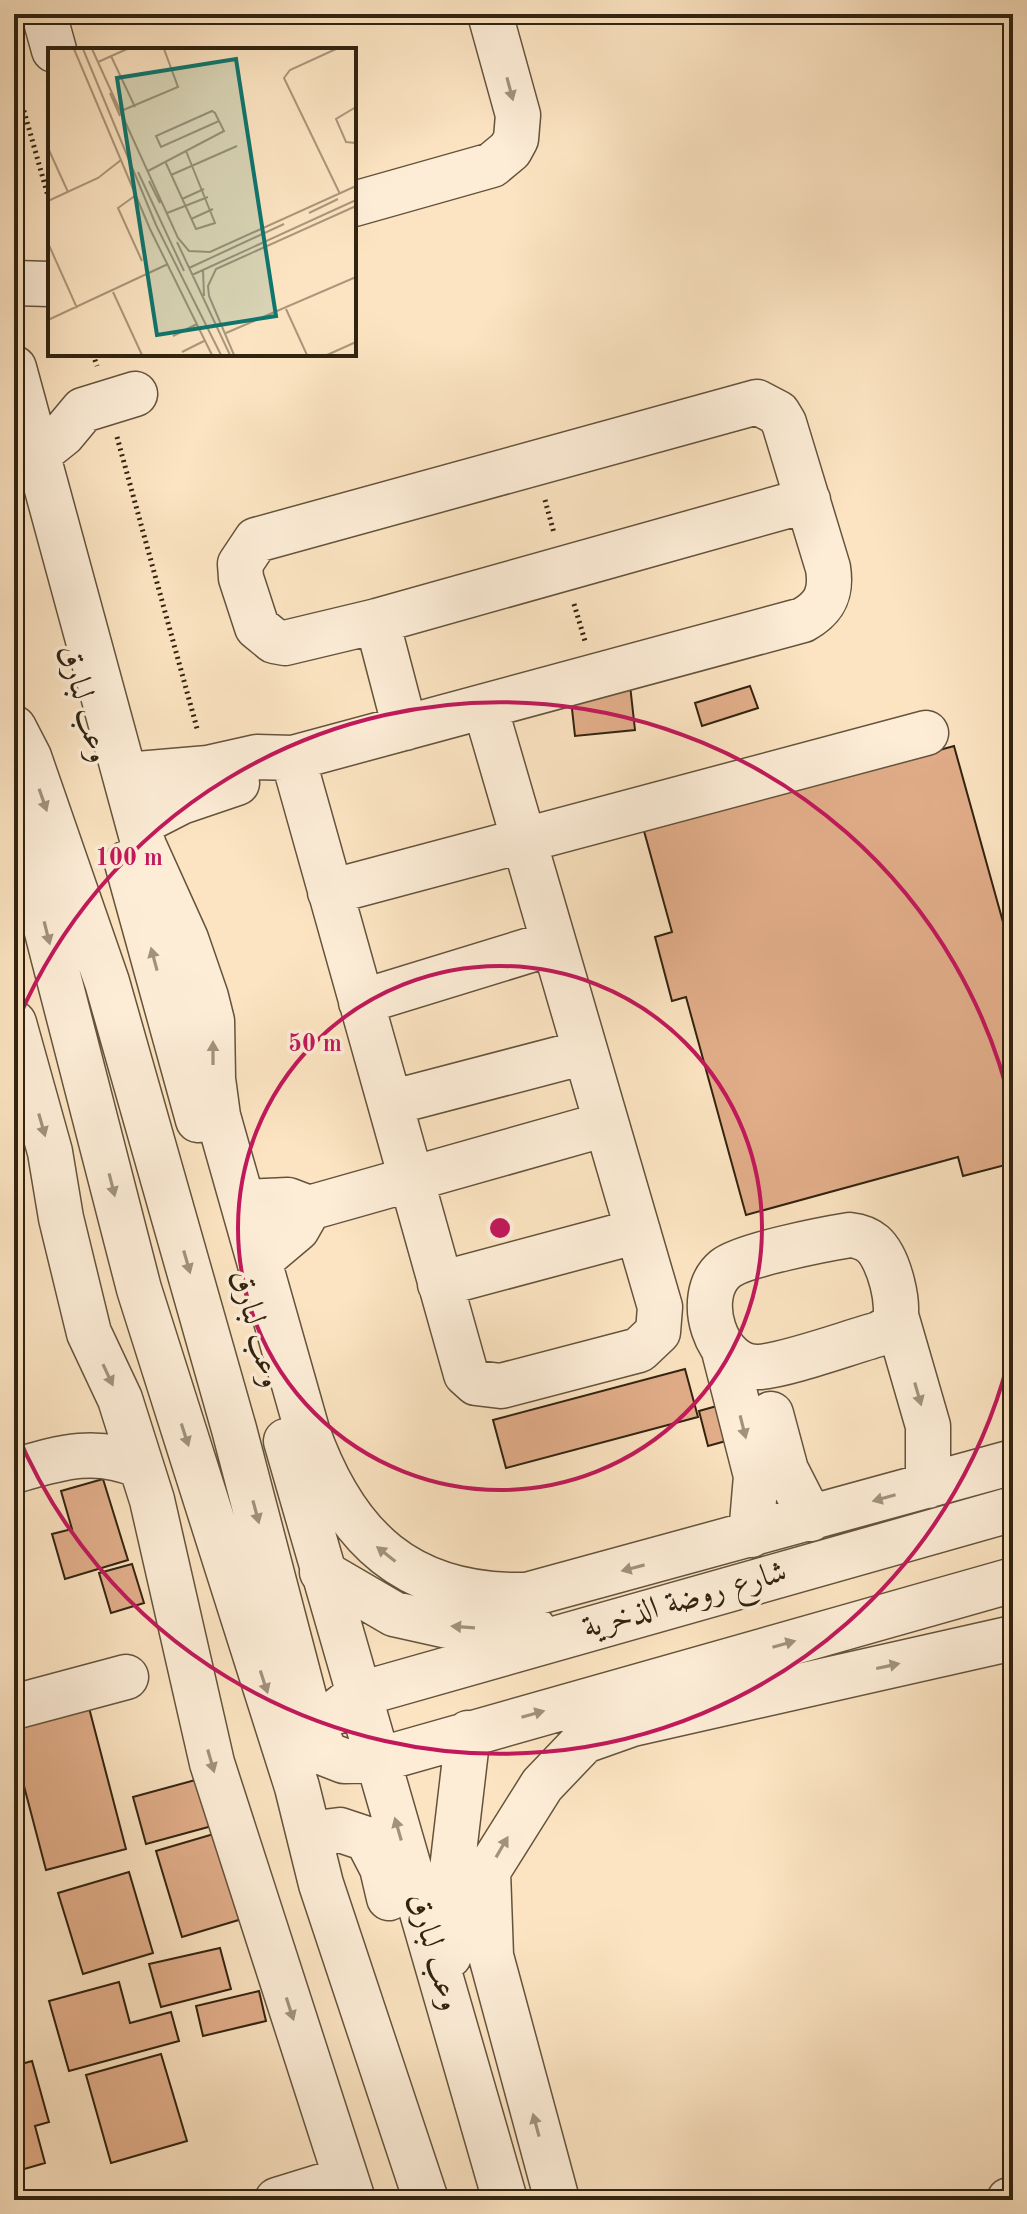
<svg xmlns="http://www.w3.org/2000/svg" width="1027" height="2214" font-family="'Old Standard TT',Amiri,serif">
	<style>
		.building { fill: #e2ae8a; stroke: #312310; stroke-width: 2 }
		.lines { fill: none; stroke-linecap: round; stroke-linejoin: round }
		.minor-casing { stroke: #64533c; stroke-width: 47 }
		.path { stroke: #312310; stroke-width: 5; stroke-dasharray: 2 4; stroke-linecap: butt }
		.minor { stroke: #fdedd7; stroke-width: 44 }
		.oneway { fill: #a1927d }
		.ring { fill: none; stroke: #c2185b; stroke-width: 4 }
		.labels { text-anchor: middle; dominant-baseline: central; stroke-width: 7; stroke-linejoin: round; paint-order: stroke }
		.street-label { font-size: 32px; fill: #312310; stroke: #fdedd7 }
		.inset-road { fill: none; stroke: #ab977b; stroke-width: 2 }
		.view { fill: #0f766e; fill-opacity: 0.15; stroke: #0f766e; stroke-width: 4 }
		.inset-edge { fill: none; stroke: #312310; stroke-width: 4 }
		.centre { fill: #c2185b; stroke: #fdedd7; stroke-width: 4 }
		.ring-label { font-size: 24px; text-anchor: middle; font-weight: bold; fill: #c2185b; stroke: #fdedd7; stroke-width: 7; stroke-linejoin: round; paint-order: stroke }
	</style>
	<rect width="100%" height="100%" fill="#fce4c2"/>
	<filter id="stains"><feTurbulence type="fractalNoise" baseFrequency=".0025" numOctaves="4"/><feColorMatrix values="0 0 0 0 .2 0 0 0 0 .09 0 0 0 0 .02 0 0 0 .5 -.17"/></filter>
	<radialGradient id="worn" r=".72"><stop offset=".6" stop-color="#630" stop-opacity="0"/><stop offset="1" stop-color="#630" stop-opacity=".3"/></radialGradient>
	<!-- building -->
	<path class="building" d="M630,685l5,45 -60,6 -5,-45z
		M750,686l8,22 -56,18 -7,-23z
		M954,746l59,212v205l-50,13 -5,-19 -212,58 -60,-218 -14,4 -17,-64 17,-5 -28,-101z
		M685,1369l13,48 -192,51 -13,-48z
		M724,1404l9,35 -25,7 -9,-35z
		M103,1479l25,81 -63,19 -13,-45 20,-5 -11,-38z
		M132,1564l12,39 -33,10 -12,-40z
		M88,1704l38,145 -80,21 -32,-122v-25z
		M199,1779l13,47 -66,18 -13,-47z
		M217,1833l25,86 -60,18 -26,-86z
		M129,1872l24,81 -70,21 -25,-81z
		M220,1948l11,41 -70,18 -12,-43z
		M119,1982l11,41 41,-11 8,29 -110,30 -20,-70z
		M259,1991l7,30 -63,15 -7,-30z
		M161,2054l26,87 -76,22 -25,-88z
		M32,2061l17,61 -14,4 10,37 -31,9v-106z"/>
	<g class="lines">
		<defs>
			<path id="minor" d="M44,14l10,36
				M354,204l138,-39 18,-15 6,-11 2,-24 -28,-101
				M14,283l36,1
				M14,368l130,478 42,93 20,58 6,24 1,58 5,37 89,314c38,108 101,168 220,165l486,-133
				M38,454l25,-20 20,-24 52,-16
				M377,621l28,107
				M14,728l15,29 78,225 127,447 76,290 16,35 18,7 34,-1 635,-180
				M293,758l173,616 10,9 25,3 138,-36 19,-18 2,-25 -175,-600
				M126,775l82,-7 49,-11 36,1 510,-138c22,-12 29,-27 25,-52l-44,-145 -6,-10 -21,-11 -501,138 -16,24 1,14 16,49 17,14 11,2 92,-22 431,-121
				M14,804l125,485 158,498 24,97 105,316
				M138,824l43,-22 56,-19
				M127,863l71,257
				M330,892l596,-159
				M361,1002l192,-59
				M14,1023l36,129 11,66 28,115 31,66 32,101 60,263 141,437
				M390,1103l195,-51
				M243,1202l45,-2 21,8 297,-84
				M850,1235c9,1 16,3 23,9 16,14 29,64 20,82l-14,8c-32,9 -89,30 -119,33 -45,3 -67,-72 -35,-98 17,-14 100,-30 125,-34z
				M259,1261l38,-32 12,-21
				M440,1284l198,-53
				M897,1319l31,107v60
				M724,1351l32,125 -5,59
				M771,1414l15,56 25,49
				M286,1441l219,759
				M14,1471c45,-13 81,-25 126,-5
				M322,1572l72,42 63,14 77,1
				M14,1707l112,-30
				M336,1712l21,-17 656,-186
				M309,1834l31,-4 27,9 15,29 7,30
				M449,1956l-2,-44 21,-179
				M277,2200l68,-21
				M557,2200l-66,-244 -3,-85 54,-86 42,-44 48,-17 381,-86
				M1009,2200l4,-1"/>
		</defs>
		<!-- minor casing -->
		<use href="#minor" class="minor-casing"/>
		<!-- path -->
		<path class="path" d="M14,76l36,127
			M93,354l4,12
			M117,437l81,295
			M545,500l9,33
			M574,604l11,37"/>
		<!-- minor -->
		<use href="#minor" class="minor"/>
	</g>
	<!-- one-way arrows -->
	<defs><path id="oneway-solid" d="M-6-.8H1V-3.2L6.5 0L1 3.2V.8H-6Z" transform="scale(2)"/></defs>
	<g class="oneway">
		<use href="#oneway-solid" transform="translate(510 89) rotate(75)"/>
		<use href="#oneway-solid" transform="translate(43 800) rotate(71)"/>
		<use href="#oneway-solid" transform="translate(47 933) rotate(76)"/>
		<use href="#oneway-solid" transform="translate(154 959) rotate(-105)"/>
		<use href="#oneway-solid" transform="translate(213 1053) rotate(-90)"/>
		<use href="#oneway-solid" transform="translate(42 1125) rotate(74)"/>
		<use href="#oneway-solid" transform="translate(112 1185) rotate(76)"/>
		<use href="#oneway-solid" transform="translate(187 1262) rotate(74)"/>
		<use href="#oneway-solid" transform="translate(108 1375) rotate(65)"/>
		<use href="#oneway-solid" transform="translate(918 1394) rotate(74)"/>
		<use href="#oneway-solid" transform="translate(743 1427) rotate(76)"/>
		<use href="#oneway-solid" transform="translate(185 1435) rotate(72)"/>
		<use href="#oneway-solid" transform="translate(884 1498) rotate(164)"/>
		<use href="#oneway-solid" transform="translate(256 1512) rotate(75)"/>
		<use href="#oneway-solid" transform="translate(386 1554) rotate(-142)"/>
		<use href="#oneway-solid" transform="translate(633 1568) rotate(165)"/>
		<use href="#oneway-solid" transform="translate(463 1627) rotate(-176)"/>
		<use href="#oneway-solid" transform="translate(784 1644) rotate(-16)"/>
		<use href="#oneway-solid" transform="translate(888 1666) rotate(-12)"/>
		<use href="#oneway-solid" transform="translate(264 1682) rotate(72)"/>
		<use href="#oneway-solid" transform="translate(533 1714) rotate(-16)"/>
		<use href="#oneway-solid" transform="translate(211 1761) rotate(74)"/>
		<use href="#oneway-solid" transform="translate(398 1829) rotate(-106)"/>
		<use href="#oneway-solid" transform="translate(502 1847) rotate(-60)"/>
		<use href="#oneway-solid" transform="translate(290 2009) rotate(72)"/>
		<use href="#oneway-solid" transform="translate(536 2125) rotate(-105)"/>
	</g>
	<!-- distance rings -->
	<g class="ring">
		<circle cx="500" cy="1228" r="262"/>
		<path d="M1013 1342A525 525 0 0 1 15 1429M15 1027A525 525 0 0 1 1013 1114"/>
	</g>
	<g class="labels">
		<!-- street labels -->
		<g class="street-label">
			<text transform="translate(83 704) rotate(75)">وعب لبارق</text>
			<text transform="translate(255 1329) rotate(75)">وعب لبارق</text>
			<text transform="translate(685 1601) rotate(-16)">شارع روضة الذخرية</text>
			<text transform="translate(433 1952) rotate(74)">وعب لبارق</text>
		</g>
	</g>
	<!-- overview -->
	<g transform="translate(48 48)">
		<rect width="308" height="308" fill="#fce4c2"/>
		<path class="inset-road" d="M26,1l76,180 62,126M35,1l73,176 65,130M44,1l86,189 11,13 21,1 146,-66M288,1l-46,21 -6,8 56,116M63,8l24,51M50,14l29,-13M62,45l10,23M308,59l-20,12 10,23 10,1M73,63l57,-24 -14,-38M0,100l20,44M117,113l31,68 19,-6 -29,-72M100,123l76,-40 -9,-18 -3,-2 -56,25 5,11 58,-26M90,124l46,99M123,127l66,-29M101,133l11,22M88,147l-18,13 24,53M134,151l22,-10M0,153l50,-23 23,-18M119,165l41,-16M261,165l29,-14M143,171l22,-10M129,194l53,113M0,195l29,65M141,220l95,-44M155,222l1,26M144,227l164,-75M65,244l29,63M238,261l21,46M0,272l120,-56M178,285l130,-56M125,288l24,-12M134,304l22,-11M186,307l-25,-59 -1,-10 8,-17 140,-63M279,307l29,-13"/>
		<path class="view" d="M188,11l40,257 -119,19 -40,-257z"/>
		<rect width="308" height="308" class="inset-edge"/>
	</g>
	<circle cx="500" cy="1228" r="12" class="centre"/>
	<g class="ring-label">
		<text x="129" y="865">100 m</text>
		<text x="315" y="1051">50 m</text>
	</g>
	<!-- margin -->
	<rect width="1027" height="2214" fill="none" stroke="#fce4c2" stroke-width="48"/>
	<rect x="16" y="16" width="995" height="2182" fill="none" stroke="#312310" stroke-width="4"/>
	<rect x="24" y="24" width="979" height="2166" fill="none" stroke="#312310" stroke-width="2"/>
	<rect width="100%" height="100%" filter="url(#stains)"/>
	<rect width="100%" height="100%" fill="url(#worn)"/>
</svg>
